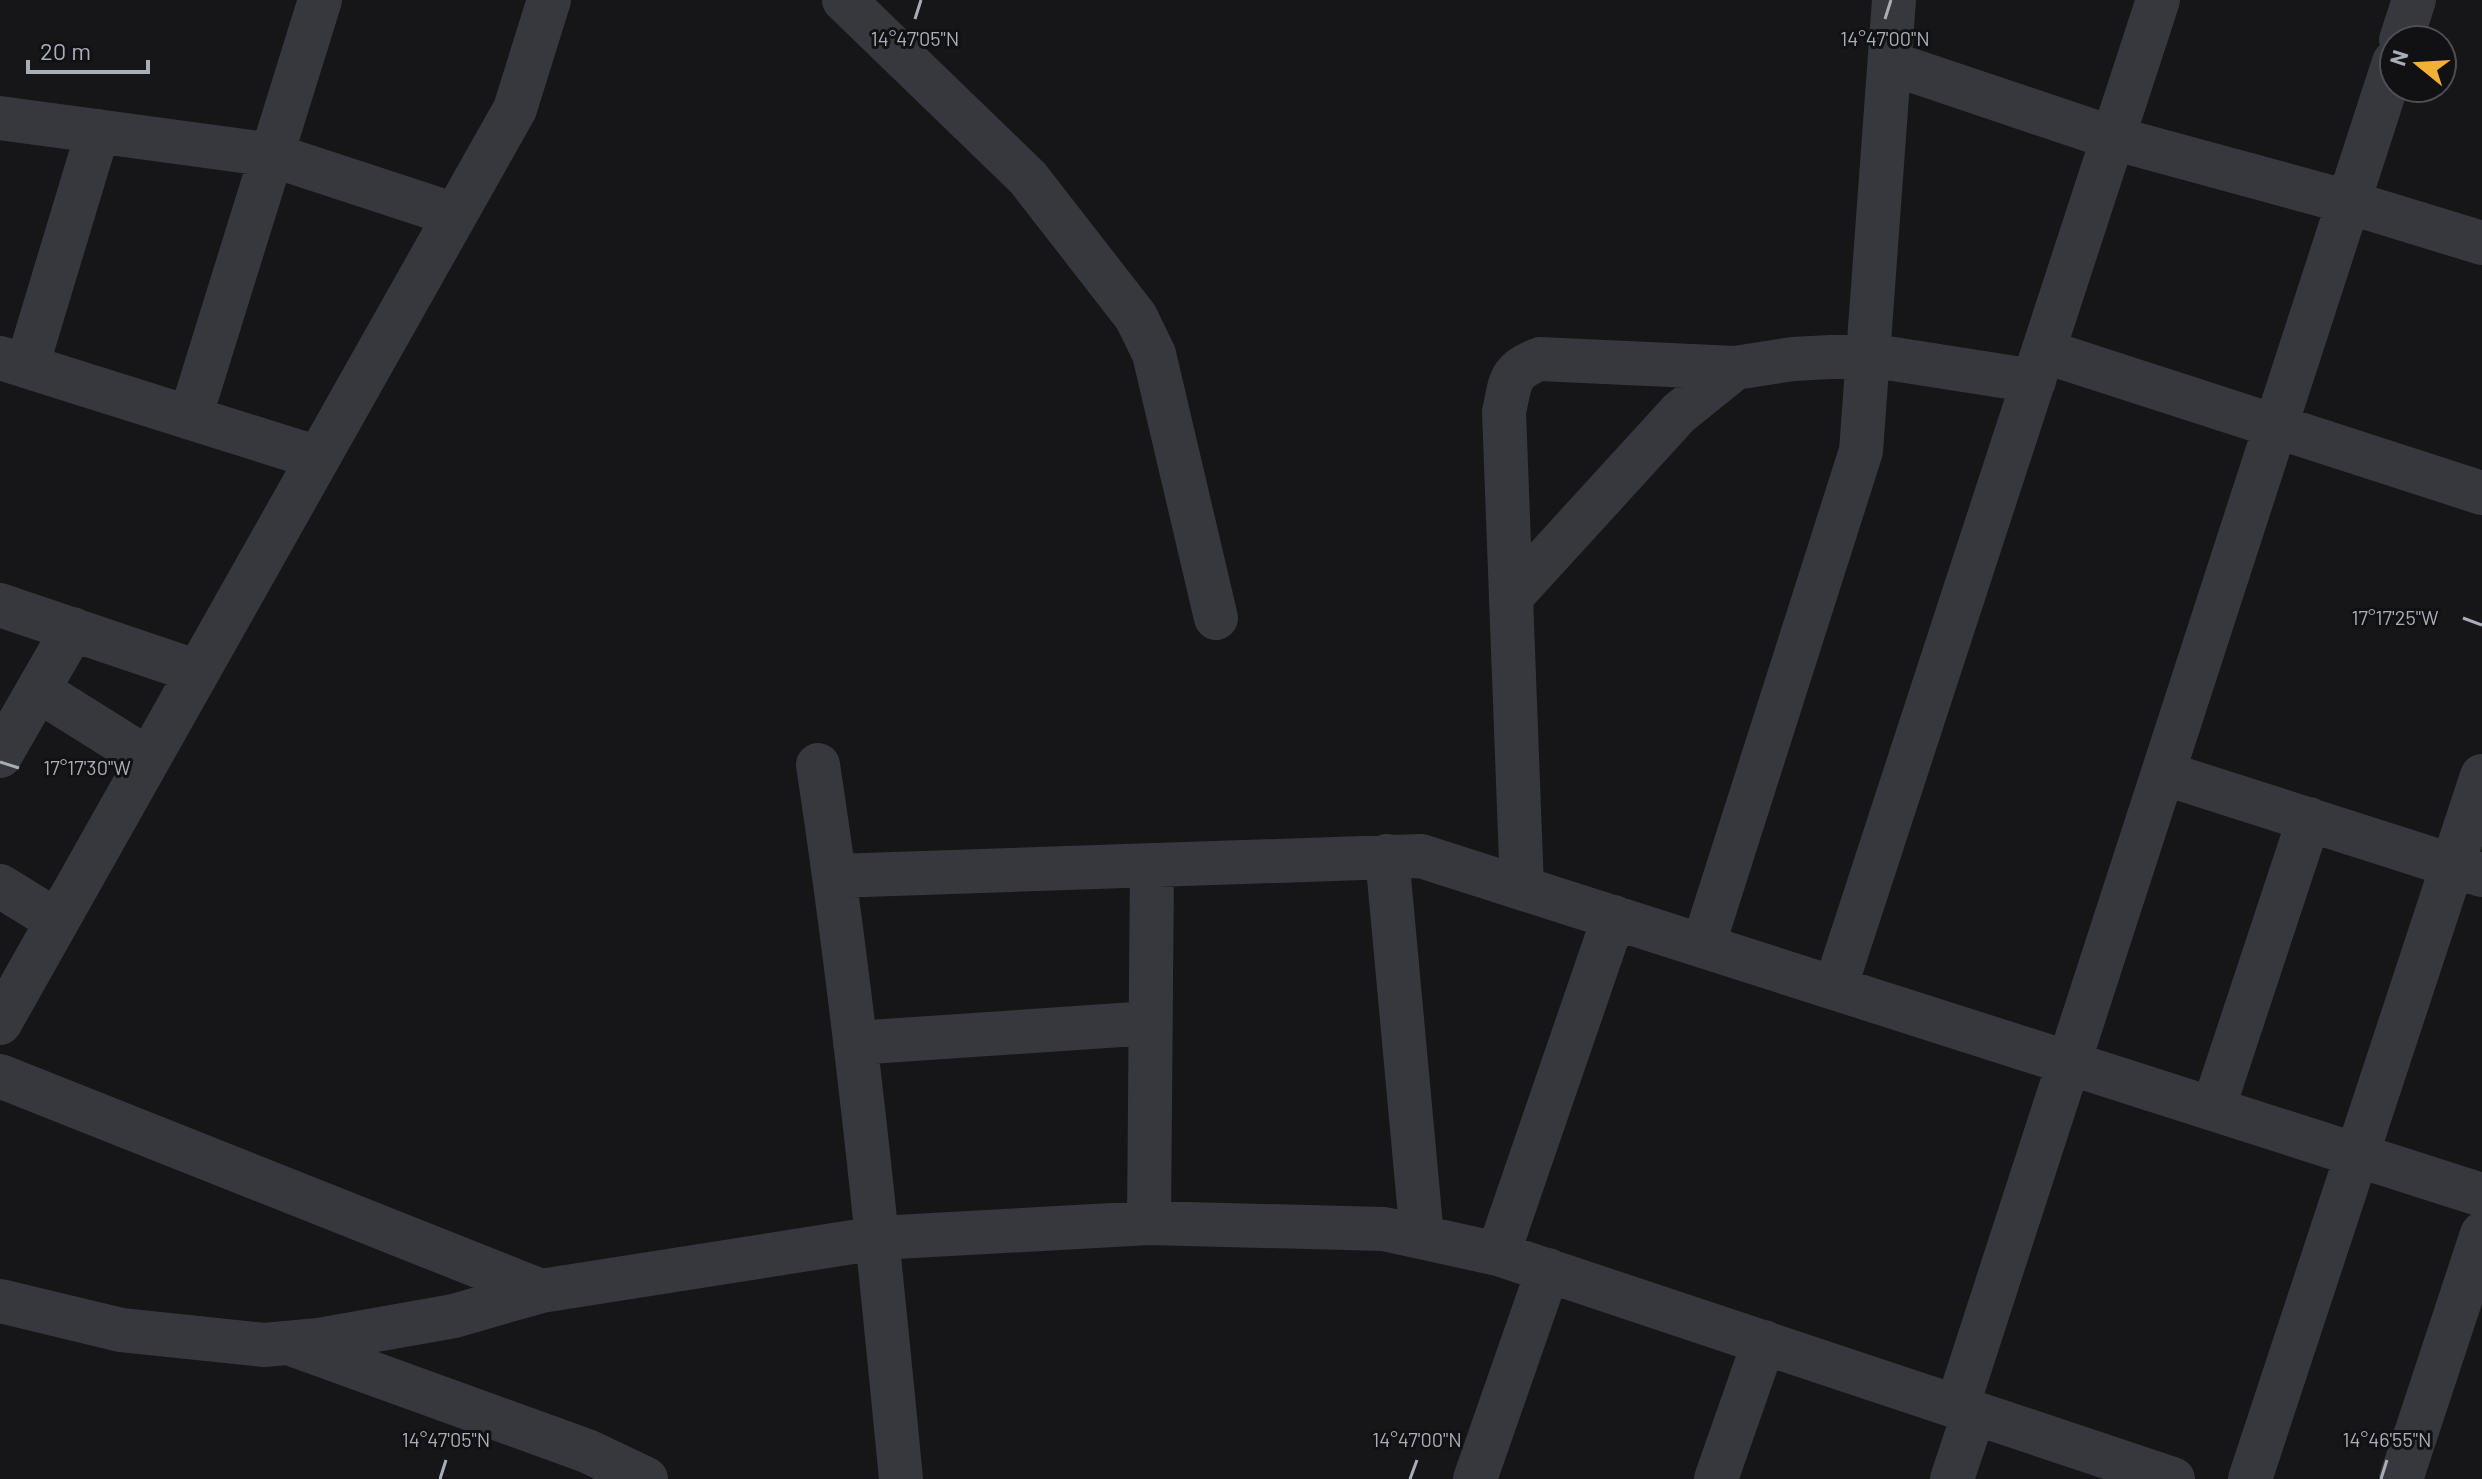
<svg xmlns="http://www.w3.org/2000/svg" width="2482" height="1479" font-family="Barlow,sans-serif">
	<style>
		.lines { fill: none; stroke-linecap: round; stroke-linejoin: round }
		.minor { stroke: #37383d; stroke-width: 44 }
		.ticks { fill: none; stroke: #a8adb8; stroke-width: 3 }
		.ticks-label { font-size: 20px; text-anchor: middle; fill: #a8adb8; stroke: #111113; stroke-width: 6; stroke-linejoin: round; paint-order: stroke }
	</style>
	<rect width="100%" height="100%" fill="#161618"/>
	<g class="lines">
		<!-- minor -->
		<path class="minor" d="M844,0l184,178 108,139 18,37 62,264
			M2401,40l13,-40
			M1890,63l223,75 235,64 134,41
			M0,118l272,37 183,60
			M2043,351l439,142
			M0,358l318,100
			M27,366l71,-235
			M190,418l130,-418
			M1511,597l168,-184 56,-45 58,-9 75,-4 166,26
			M0,605l198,67
			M38,690l110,69
			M0,756l73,-127
			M818,765c36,237 60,475 83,714
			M2163,773l319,102
			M1387,856l35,381
			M835,876l586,-20 1061,339
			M0,886l57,35
			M1522,888l-18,-476c7,-31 4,-41 36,-53l195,9
			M1703,946l158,-495 33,-451
			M1835,988l323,-988
			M0,1023l515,-914 34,-109
			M855,1043l295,-20
			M0,1076l541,215
			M2213,1109l96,-290
			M1149,1223l3,-358
			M1498,1254l116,-337
			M0,1301l121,29 143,15 55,-5 135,-24 87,-25 337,-53 271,-15 235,6 114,25 675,225
			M294,1345l293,106 59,28
			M1957,1407l437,-1345
			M1475,1479l73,-209
			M1716,1479l48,-137
			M1952,1479l22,-66
			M2250,1479l232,-703
			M2401,1479l81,-245"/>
	</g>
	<!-- ticks -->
	<path class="ticks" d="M915,19l6,-19M1885,19l6,-19M2463,618l19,7M0,762l19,6M440,1479l6,-19M1410,1479l7,-19M2381,1479l6,-19"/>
	<g class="ticks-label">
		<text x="915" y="46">14°47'05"N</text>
		<text x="1885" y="46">14°47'00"N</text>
		<text x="2395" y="625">17°17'25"W</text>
		<text x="87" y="775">17°17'30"W</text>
		<text x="2387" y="1447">14°46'55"N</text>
		<text x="446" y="1447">14°47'05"N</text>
		<text x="1417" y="1447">14°47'00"N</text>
	</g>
	<!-- north arrow -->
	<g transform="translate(2418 64) rotate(288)"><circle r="38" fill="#111113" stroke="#4d4f55" stroke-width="2"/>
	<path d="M0-6L14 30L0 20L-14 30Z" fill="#f2b134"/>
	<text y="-12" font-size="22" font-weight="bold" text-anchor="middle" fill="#a8adb8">N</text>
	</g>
	<!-- scale -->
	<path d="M28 60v12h120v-12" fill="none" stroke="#a8adb8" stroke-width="4"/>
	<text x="40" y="60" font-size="24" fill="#a8adb8" stroke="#111113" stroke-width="6" paint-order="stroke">20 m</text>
</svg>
